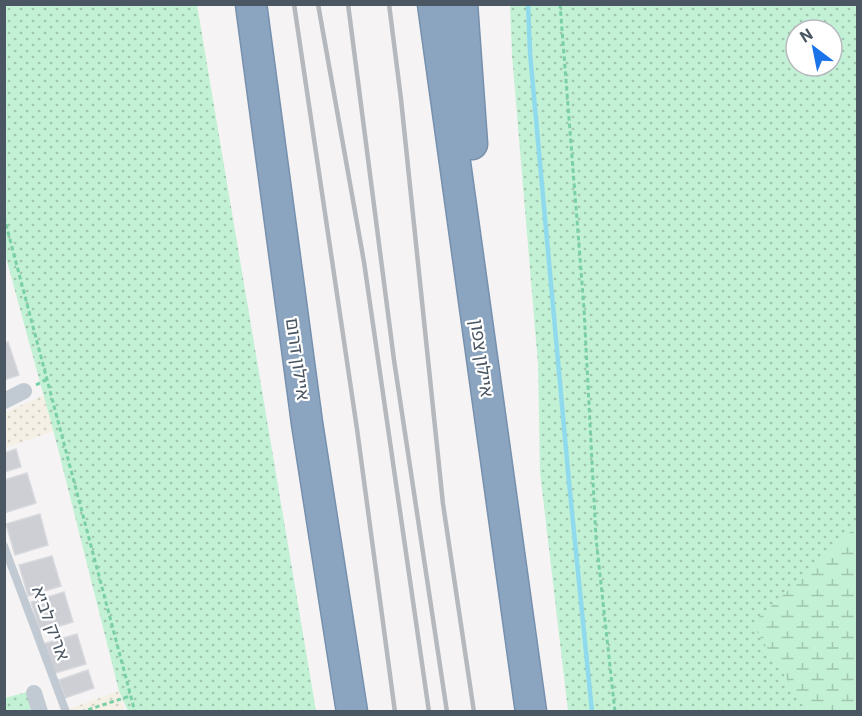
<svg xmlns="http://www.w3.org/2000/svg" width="862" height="716" font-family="Roboto,'Noto Sans Hebrew',sans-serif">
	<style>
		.grass { fill: url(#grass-dots); fill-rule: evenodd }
		.wetland { fill: url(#wetland-marsh) }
		.sand { fill: url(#sand-dots) }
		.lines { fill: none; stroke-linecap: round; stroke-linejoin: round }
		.stream { stroke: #90daee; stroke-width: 4.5 }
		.building { fill: #cdcfd5; stroke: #d7d9de; stroke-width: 1.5 }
		.highway-casing { stroke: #7690ad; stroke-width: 33 }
		.path { stroke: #7ad0a6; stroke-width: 3; stroke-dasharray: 4.5 3; stroke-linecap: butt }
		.lane { stroke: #c1cad2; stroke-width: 8 }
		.street { stroke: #c1cad2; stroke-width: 16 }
		.highway { stroke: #8ba5c1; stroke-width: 30 }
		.rail { stroke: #b5b8bd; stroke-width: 4.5 }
		.labels { text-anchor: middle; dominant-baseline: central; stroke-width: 4.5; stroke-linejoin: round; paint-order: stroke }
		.street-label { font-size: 18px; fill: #4a5661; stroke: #fff }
	</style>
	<defs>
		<pattern id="grass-dots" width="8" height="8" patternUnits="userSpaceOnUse" patternTransform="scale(1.5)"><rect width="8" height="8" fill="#c3f1d5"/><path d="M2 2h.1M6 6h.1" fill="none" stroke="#a0c6b0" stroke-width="1.8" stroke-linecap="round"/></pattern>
		<pattern id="wetland-marsh" width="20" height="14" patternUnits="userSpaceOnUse" patternTransform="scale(1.5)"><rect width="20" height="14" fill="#c3f1d5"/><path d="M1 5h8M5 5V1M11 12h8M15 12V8" fill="none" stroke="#a0c6b0"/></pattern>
		<pattern id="sand-dots" width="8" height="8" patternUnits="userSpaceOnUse" patternTransform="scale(1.5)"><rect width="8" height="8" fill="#f5f0e5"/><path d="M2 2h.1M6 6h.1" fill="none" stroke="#d4d0c7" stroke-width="1.8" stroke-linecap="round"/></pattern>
	</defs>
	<rect width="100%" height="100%" fill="#f5f3f3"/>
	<!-- grass -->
	<path class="grass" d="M4,5h193l119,706h-188l-9,-20 -63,-250 -51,-187z
		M510,5h347v706h-289l-28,-239 -2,-108 -26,-309zM796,30h36v36h-36z
		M27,692l4,19 -26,1v-14z"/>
	<!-- wetland -->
	<path class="wetland" d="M857,526v185h-50l-55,-87z"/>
	<!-- sand -->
	<path class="sand" d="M43,395l10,36 -48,17v-35z
		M119,691l6,20h-55l-1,-2z"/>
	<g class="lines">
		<!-- stream -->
		<path class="stream" d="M528,4l2,49 39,429 23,230"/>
	</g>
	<!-- building -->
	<path class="building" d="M8,342l11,33 -15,5v-37z
		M16,449l5,18 -17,5v-19z
		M27,473l9,30 -32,10v-33z
		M40,514l8,31 -33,10 -9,-31z
		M52,556l9,30 -33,10 -9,-31z
		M64,592l9,30 -33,10 -9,-30z
		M77,634l9,30 -34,10 -9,-30z
		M88,670l6,18 -29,10 -6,-18z"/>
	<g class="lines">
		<defs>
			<path id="highway" d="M251,4l56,419 45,289
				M433,4l98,708
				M462,4l10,140"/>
		</defs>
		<!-- highway casing -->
		<use href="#highway" class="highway-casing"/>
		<!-- path -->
		<path class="path" d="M560,4l24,305 12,229 19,174
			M4,217l131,495
			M36,385l11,-6
			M81,712l49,-16"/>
		<!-- lane -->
		<path class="lane" d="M4,546l62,166"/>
		<!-- street -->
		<path class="street" d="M4,401l20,-10
			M34,693l6,19"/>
		<!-- highway -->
		<use href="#highway" class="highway"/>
		<!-- rail -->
		<path class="rail" d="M294,4l63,425 38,283
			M318,4l46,258 65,450
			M348,4l46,356 53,352
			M389,4l12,95 42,405 31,208"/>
	</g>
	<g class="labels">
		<!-- street labels -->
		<g class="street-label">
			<text transform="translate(482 358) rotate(82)">איילון צפון</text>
			<text transform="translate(298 359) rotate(82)">איילון דרום</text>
			<text transform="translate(51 623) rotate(70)">אריק לביא</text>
		</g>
	</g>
	<!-- border -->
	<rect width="862" height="716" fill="none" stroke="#4a5661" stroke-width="12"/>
	<!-- north arrow -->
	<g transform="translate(814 48) rotate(328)"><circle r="28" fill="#ffffff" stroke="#b7bbc0" stroke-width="1.5"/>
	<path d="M0-4.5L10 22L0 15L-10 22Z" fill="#1a73e8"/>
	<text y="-9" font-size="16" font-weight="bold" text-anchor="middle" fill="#4a5661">N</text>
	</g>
</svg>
